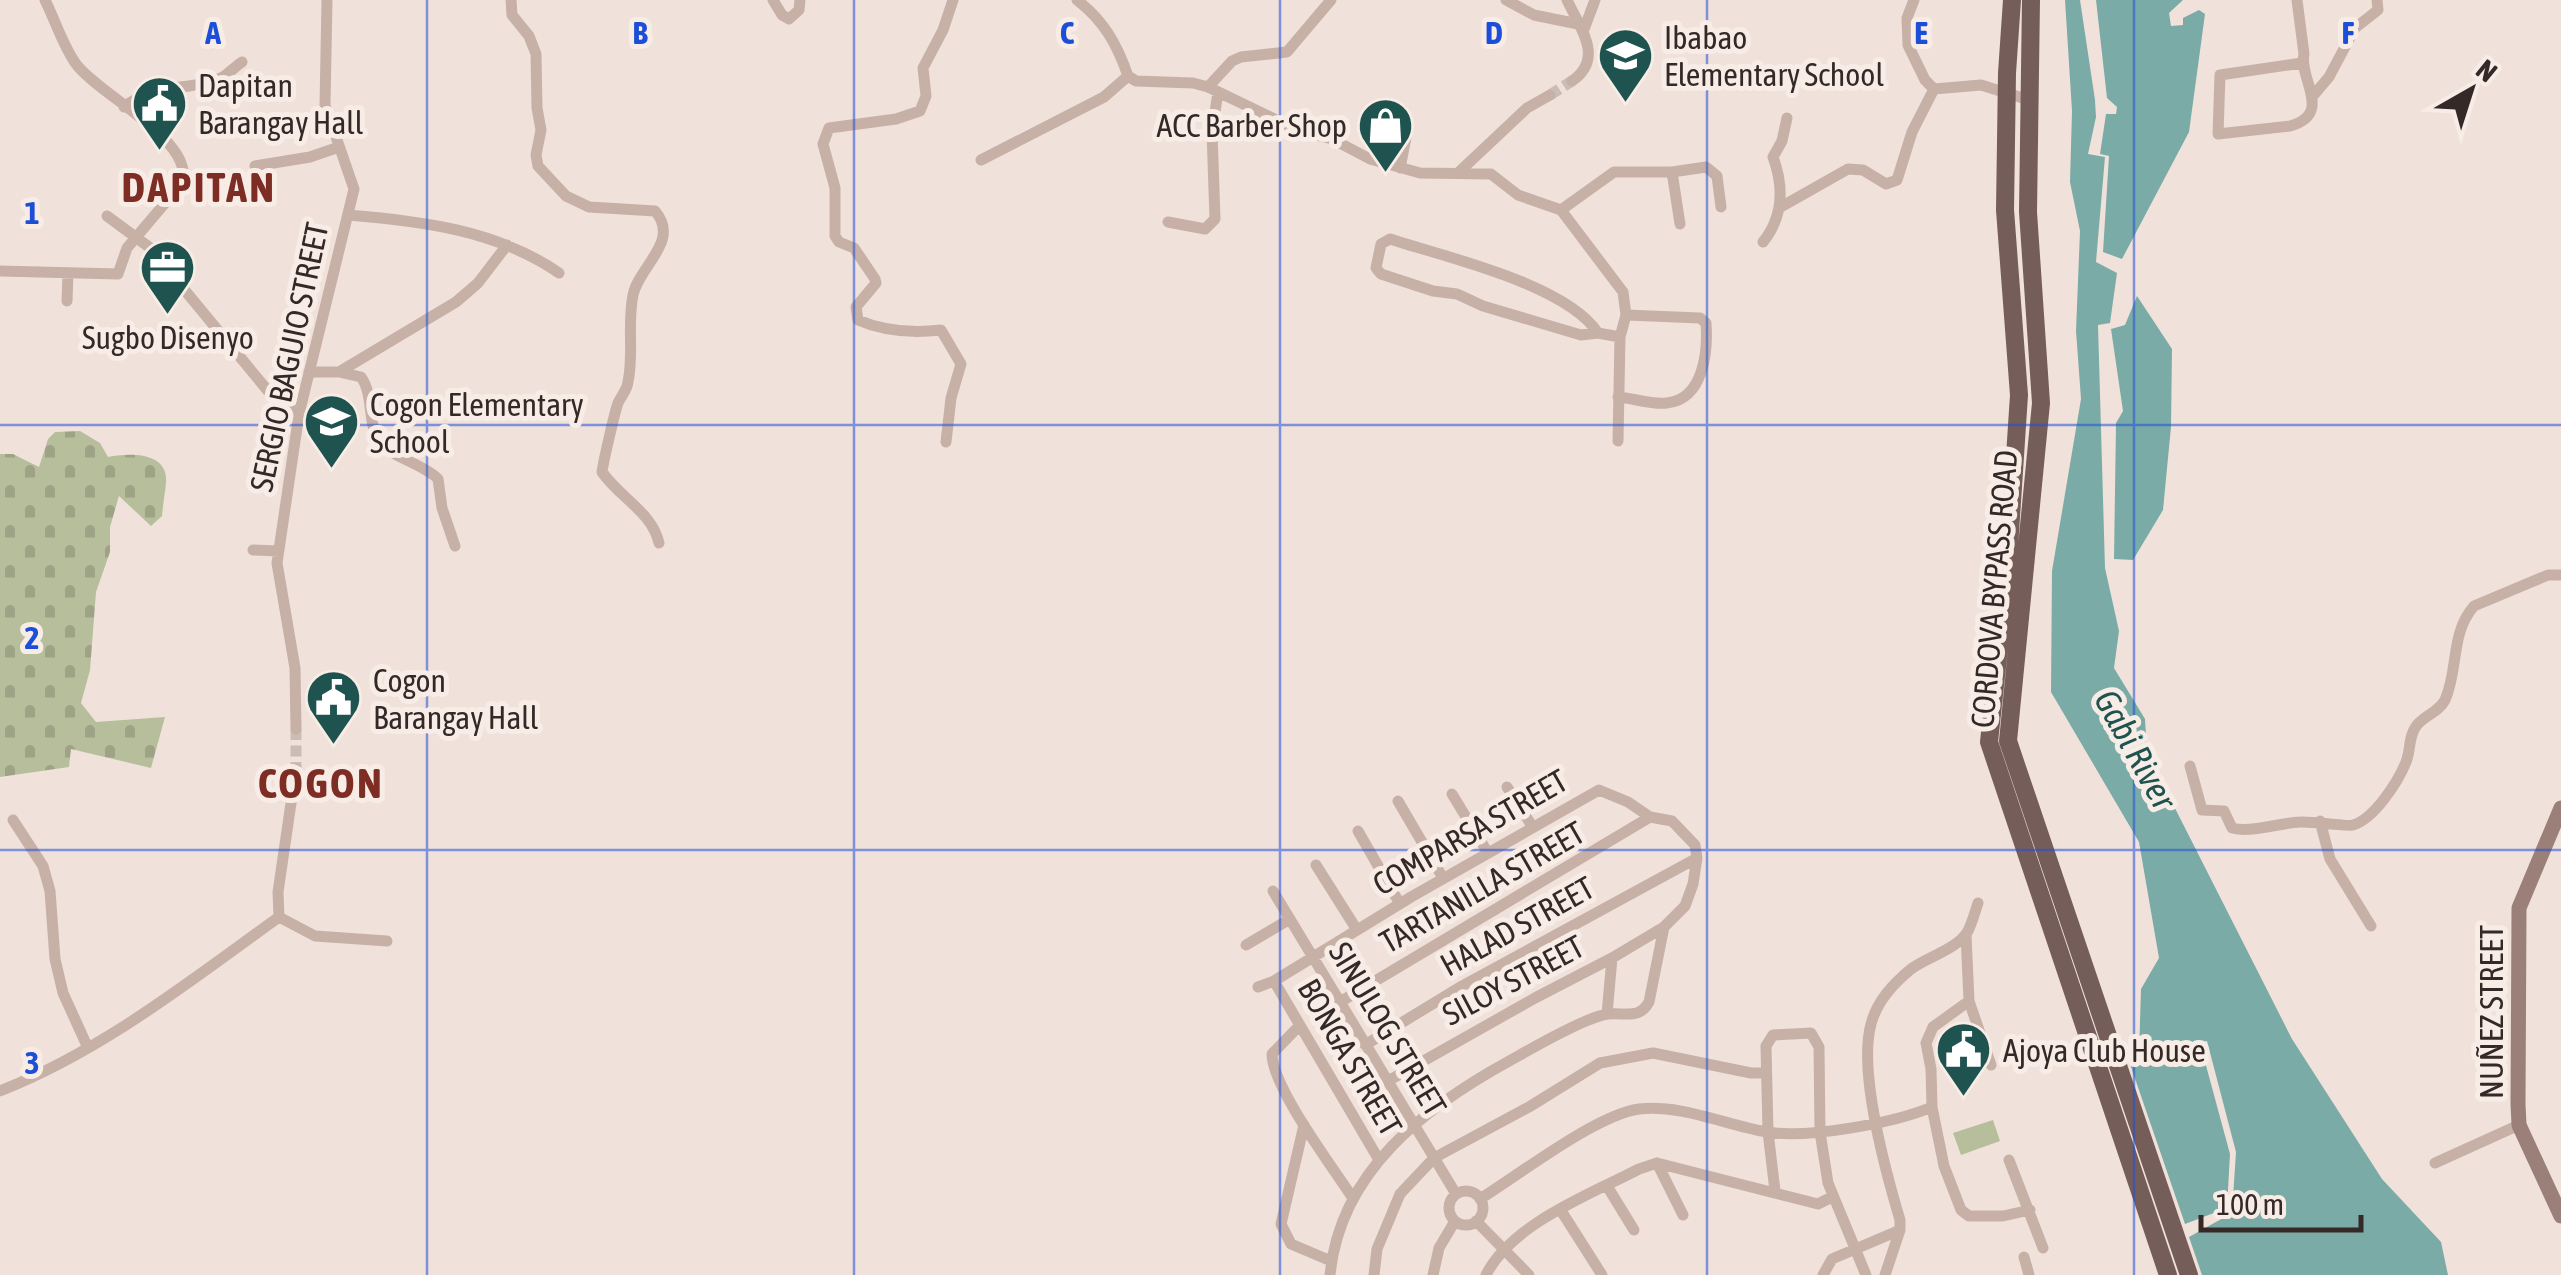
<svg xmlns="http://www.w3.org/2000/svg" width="2561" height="1275" font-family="'Asap Condensed',sans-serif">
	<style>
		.cemetery { fill: url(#cemetery-stones) }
		.pitch { fill: #b7be9b }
		.water { fill: #7baba6 }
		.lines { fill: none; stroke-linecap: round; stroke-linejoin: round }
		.street-tunnel { stroke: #cabdb6; stroke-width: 11; stroke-dasharray: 11 5.5; stroke-linecap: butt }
		.street { stroke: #c7b1a7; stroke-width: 11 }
		.secondary { stroke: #9a8078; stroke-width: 15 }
		.primary { stroke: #755e59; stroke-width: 18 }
		.grid { fill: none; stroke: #1d4ed8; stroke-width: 2.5; stroke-opacity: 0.55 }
		.labels { text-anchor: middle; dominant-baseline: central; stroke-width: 10; stroke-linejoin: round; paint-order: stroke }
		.poi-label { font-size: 32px; fill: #342927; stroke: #f8ede6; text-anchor: start }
		.street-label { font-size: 32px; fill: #342927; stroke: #f8ede6 }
		.water-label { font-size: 35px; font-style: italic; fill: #1f534f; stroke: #f8ede6 }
		.district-label { font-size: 42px; font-weight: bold; letter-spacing: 2.5px; fill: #7e2d25; stroke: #f8ede6 }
		.grid-label { font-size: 32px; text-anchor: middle; font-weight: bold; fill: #1d4ed8; stroke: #f8ede6; stroke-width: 10; stroke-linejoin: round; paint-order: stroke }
	</style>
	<defs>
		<pattern id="cemetery-stones" width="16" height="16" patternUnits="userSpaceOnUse" patternTransform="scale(2.5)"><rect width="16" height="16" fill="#b7be9b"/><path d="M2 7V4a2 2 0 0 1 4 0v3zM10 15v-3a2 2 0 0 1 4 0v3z" fill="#9ea386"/></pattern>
	</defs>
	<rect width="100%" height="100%" fill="#f0e2da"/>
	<!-- cemetery -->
	<path class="cemetery" d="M80,431l20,12 8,14c20,-4 61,-6 58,26 -1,10 -3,21 -4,33l-11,10 -32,-30 -9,31v25l-14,40 -6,78 -9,33 15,19 69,-5 -14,51 -80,-19 -2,18 -69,10v-323h13l26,13 9,-28 7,-7z"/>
	<!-- pitch -->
	<path class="pitch" d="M1993,1120l7,21 -39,14 -8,-22z"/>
	<!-- water -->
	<path class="water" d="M2065,0h15l15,100 1,17 -8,37 17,3 -9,105 21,11 -7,50 -12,2 7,243 14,63 -5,37 31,51 2,34 145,286 90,140 59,63 7,33h-246l-13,-38 43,-24 4,-61 -29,-111 -68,14 2,-66 18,-31 -20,-116 -88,-150 1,-121 29,-172 -5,-68 4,-100 -10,-49 2,-71z
		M2096,0h87l-14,13 2,13 12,-1v-7l16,-8 6,4 -16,118 -67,127 -19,-7 6,-96 -9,-2 6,-40h10l1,-7 -10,-9z
		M2137,296l35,53 -1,78 -8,83 -30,50 -19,-1 2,-136 7,-12 -12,-82 14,-4z
		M2201,1047l29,107 -3,54 -42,16 -55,-160z"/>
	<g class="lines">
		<!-- street-tunnel -->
		<path class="street-tunnel" d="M1550,95l22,-14
			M296,729v40"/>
		<!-- street -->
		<path class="street" d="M511,0l1,15 17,21 7,18 1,54 4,22 -5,25 2,11 28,30 23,11 66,4c26,30 -16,55 -22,84 -6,28 1,59 -5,87 -1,8 -6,13 -10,21 -3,8 -15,60 -16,69 18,26 50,40 57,71
			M773,0l9,15 7,4 10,-9 1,-10
			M1077,0c27,21 40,44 51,76l8,5 57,2 15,4 89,43 35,9 38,20 50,14 71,1 27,21 43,15 62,82 3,23 -6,22 -2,104
			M1506,0l28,15 44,9
			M1567,0c13,28 38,58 5,81
			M2297,0l7,54c-6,24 30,60 -14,72l-72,8 2,-59 82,-12
			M1583,32l12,-32
			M1208,87l24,-26 9,-4 46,-5 44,-52
			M1934,89l47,-4 48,15
			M2312,97l17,-20 26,-49 23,-18 -1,-10
			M124,107c34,-26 66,-15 99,-30 6,-4 13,-11 19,-15
			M981,160l123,-63 24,-21
			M255,166l55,-9 29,-10
			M1400,168l8,-40 -6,-18
			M1459,172l68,-64 23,-13
			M1672,172l8,52
			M1779,208l69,-39 15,1 23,14 11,-4 15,-48 22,-43 -9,-9 -17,-35 -1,-27 7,-18
			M1561,210l53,-38h58l34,-5 11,9 4,31
			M348,215c73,6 149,15 211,58
			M107,216l42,31 124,150 26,17
			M1168,222l37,7 10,-10 -3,-87 6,-40
			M1763,242c20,-25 21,-55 10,-85l9,-16 5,-23
			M0,271l118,3 9,-26 55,-65c14,-42 -83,-88 -106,-119 -13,-18 -21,-44 -31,-64
			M67,301l1,-28
			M1598,333c-32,-49 -153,-76 -208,-94l-9,5 -5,24 5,6 52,17 24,3 26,12 98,29 17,-2 22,4
			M309,372h30l117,-70 22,-19 29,-38
			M339,372l22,5c12,16 7,43 16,62 8,16 47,25 61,40l4,29 13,38
			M1618,397c15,1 34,8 49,6 37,-4 41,-52 39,-80l-6,-5 -74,-3
			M946,442l5,-44 10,-34 -20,-34c-27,3 -58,1 -83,-10l-2,-13 20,-24 -1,-4 -21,-31 -15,-6 -4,-6v-48l-12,-44 6,-16 67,-9 24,-8 6,-15 -3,-28 20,-38 10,-30
			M253,550l26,1
			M296,729l-1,-61 -18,-105 22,-149 55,-225 -29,-84 2,-105
			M2190,766l12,44 22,1 8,17c20,5 47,-5 68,-6 11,-1 49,5 53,3 21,-6 45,-43 53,-63 5,-12 2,-26 11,-37 8,-10 22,-13 28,-25 14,-32 5,-66 29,-94l74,-31h13
			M1507,787l25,39
			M1452,794l36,59
			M1398,801l45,77
			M13,820l30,46 7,25 5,68 8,34 25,55
			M2320,821l10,38 41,67
			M1358,831l42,73
			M1316,865l41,65
			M1273,891l183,303
			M279,917l-1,-25 18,-123
			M279,917l36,19 72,5
			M1966,935l3,66 22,64
			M1246,945l44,-26
			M1274,981l105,179
			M1258,987l16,-6 137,-84 188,-107 29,12 22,15 22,4 23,24 2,13 -4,26 -8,22 -21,21 -15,75c-10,18 -24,10 -41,12 -7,1 -15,4 -22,7 -26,11 -50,25 -75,39 -86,47 -171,111 -181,215
			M1969,1001l-36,26 -7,16 5,26 1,38 12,59 17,44 8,6h34l27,-6
			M1340,1002l310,-185
			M1607,1014l5,-56
			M1299,1026l-27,28c0,33 60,112 80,143
			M1365,1045l97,-59 235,-128
			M1388,1081l147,-83 77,-40 52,-31
			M0,1091c102,-40 190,-110 279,-174
			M1304,1125l-23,99 10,20 40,17
			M2009,1160l34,88
			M1657,1163l26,52
			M2435,1163l84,-38
			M1607,1186l27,44
			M1775,1191l-7,-59 -2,-86 7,-11 38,-2 8,14 1,85 8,51 38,92
			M1449 1208a17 17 0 1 1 34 0a17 17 0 1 1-34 0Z
			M1480,1199c40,-25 116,-84 159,-90 43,-5 86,16 128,23 40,7 127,-9 165,-25
			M1560,1209l42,66
			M1476,1221l53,54
			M2024,1257l5,18
			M1374,1275l3,-26 23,-55 34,-36 95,-51 71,-44 53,-10 98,20h14
			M1433,1275l6,-27 16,-27
			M1486,1275c25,-51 105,-81 153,-106l18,-6 161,41 14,-7
			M1823,1275l9,-16 68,-29
			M1885,1275l15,-45v-10c-14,-47 -42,-149 -29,-196 6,-23 22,-40 40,-55 16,-12 47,-20 57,-38 4,-8 7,-19 10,-28"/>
		<!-- secondary -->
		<path class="secondary" d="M2561,808l-42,100 -1,196 1,21 42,91"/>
		<!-- primary -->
		<path class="primary" d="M2012,0l-5,73 -2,137 14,185 -11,168 -19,179 179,533
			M2031,0l-3,212 13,191 -33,338 181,534"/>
	</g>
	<!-- grid -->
	<path class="grid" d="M427,0v1275M854,0v1275M1280,0v1275M1707,0v1275M2134,0v1275M0,425h2561M0,850h2561"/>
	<!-- icons -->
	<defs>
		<symbol id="school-pin" viewBox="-11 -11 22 30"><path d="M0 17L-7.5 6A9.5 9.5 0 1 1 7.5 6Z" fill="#1f534f" stroke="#f8ede6"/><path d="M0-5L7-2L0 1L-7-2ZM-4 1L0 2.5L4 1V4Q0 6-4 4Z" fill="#fff"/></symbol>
		<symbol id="civic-pin" viewBox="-11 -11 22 30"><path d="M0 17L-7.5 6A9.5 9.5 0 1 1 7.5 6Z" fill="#1f534f" stroke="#f8ede6"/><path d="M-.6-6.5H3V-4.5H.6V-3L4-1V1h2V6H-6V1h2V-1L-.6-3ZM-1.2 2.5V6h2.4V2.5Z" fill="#fff"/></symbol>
		<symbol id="shop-pin" viewBox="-11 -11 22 30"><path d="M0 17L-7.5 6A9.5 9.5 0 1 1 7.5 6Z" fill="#1f534f" stroke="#f8ede6"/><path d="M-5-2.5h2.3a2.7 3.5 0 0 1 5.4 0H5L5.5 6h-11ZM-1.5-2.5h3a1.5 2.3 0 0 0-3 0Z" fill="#fff"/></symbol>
		<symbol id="office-pin" viewBox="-11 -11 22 30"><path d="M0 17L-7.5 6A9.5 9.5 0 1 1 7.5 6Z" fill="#1f534f" stroke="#f8ede6"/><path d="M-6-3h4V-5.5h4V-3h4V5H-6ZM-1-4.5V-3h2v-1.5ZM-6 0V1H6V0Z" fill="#fff"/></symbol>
	</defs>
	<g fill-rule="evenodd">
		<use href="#school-pin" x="1594" y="24" width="63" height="86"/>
		<use href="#civic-pin" x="128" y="72" width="63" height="86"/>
		<use href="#shop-pin" x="1354" y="94" width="63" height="86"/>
		<use href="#office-pin" x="136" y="236" width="63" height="86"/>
		<use href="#school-pin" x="300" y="390" width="63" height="86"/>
		<use href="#civic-pin" x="302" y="666" width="63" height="86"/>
		<use href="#civic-pin" x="1932" y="1018" width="63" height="86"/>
	</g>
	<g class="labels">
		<!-- poi labels -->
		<g class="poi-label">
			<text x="1664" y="37">Ibabao<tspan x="1664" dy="37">Elementary School</tspan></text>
			<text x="198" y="85">Dapitan<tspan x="198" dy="37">Barangay Hall</tspan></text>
			<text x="1347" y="125" text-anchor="end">ACC Barber Shop</text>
			<text x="168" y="337" text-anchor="middle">Sugbo Disenyo</text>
			<text x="370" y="404">Cogon Elementary<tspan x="370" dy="37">School</tspan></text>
			<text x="373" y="680">Cogon<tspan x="373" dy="37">Barangay Hall</tspan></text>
			<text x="2003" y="1050">Ajoya Club House</text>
		</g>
		<!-- street labels -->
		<g class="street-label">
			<text transform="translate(289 357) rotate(-78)">SERGIO BAGUIO STREET</text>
			<text transform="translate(1994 589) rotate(-85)">CORDOVA BYPASS ROAD</text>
			<text transform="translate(1470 832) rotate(-30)">COMPARSA STREET</text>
			<text transform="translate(1482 887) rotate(-30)">TARTANILLA STREET</text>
			<text transform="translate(1517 926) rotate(-29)">HALAD STREET</text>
			<text transform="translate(1513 980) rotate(-28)">SILOY STREET</text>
			<text transform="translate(2491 1012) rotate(-90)">NUÑEZ STREET</text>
			<text transform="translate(1388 1029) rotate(59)">SINULOG STREET</text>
			<text transform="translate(1350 1057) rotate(60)">BONGA STREET</text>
		</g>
		<!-- water labels -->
		<g class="water-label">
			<text transform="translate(2136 749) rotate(61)">Gabi River</text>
		</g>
		<!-- district labels -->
		<g class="district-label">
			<text x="199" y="187">DAPITAN</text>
			<text x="321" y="783">COGON</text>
		</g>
	</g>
	<g class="grid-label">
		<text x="213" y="44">A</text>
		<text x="640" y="44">B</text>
		<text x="1067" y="44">C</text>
		<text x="1494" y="44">D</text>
		<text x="1921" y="44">E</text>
		<text x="2348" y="44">F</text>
		<text x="32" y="224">1</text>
		<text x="32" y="649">2</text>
		<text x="32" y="1074">3</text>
	</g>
	<!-- north arrow -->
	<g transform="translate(2471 90) rotate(39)" stroke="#f8ede6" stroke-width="8" paint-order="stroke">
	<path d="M0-8L18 38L0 25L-18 38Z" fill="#342927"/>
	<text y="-15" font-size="28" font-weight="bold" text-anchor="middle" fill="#342927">N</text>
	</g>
	<!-- scale -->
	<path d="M2201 1215v15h160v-15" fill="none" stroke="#342927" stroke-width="5"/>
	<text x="2216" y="1215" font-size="30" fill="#342927" stroke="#f8ede6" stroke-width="8" paint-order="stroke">100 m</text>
</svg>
